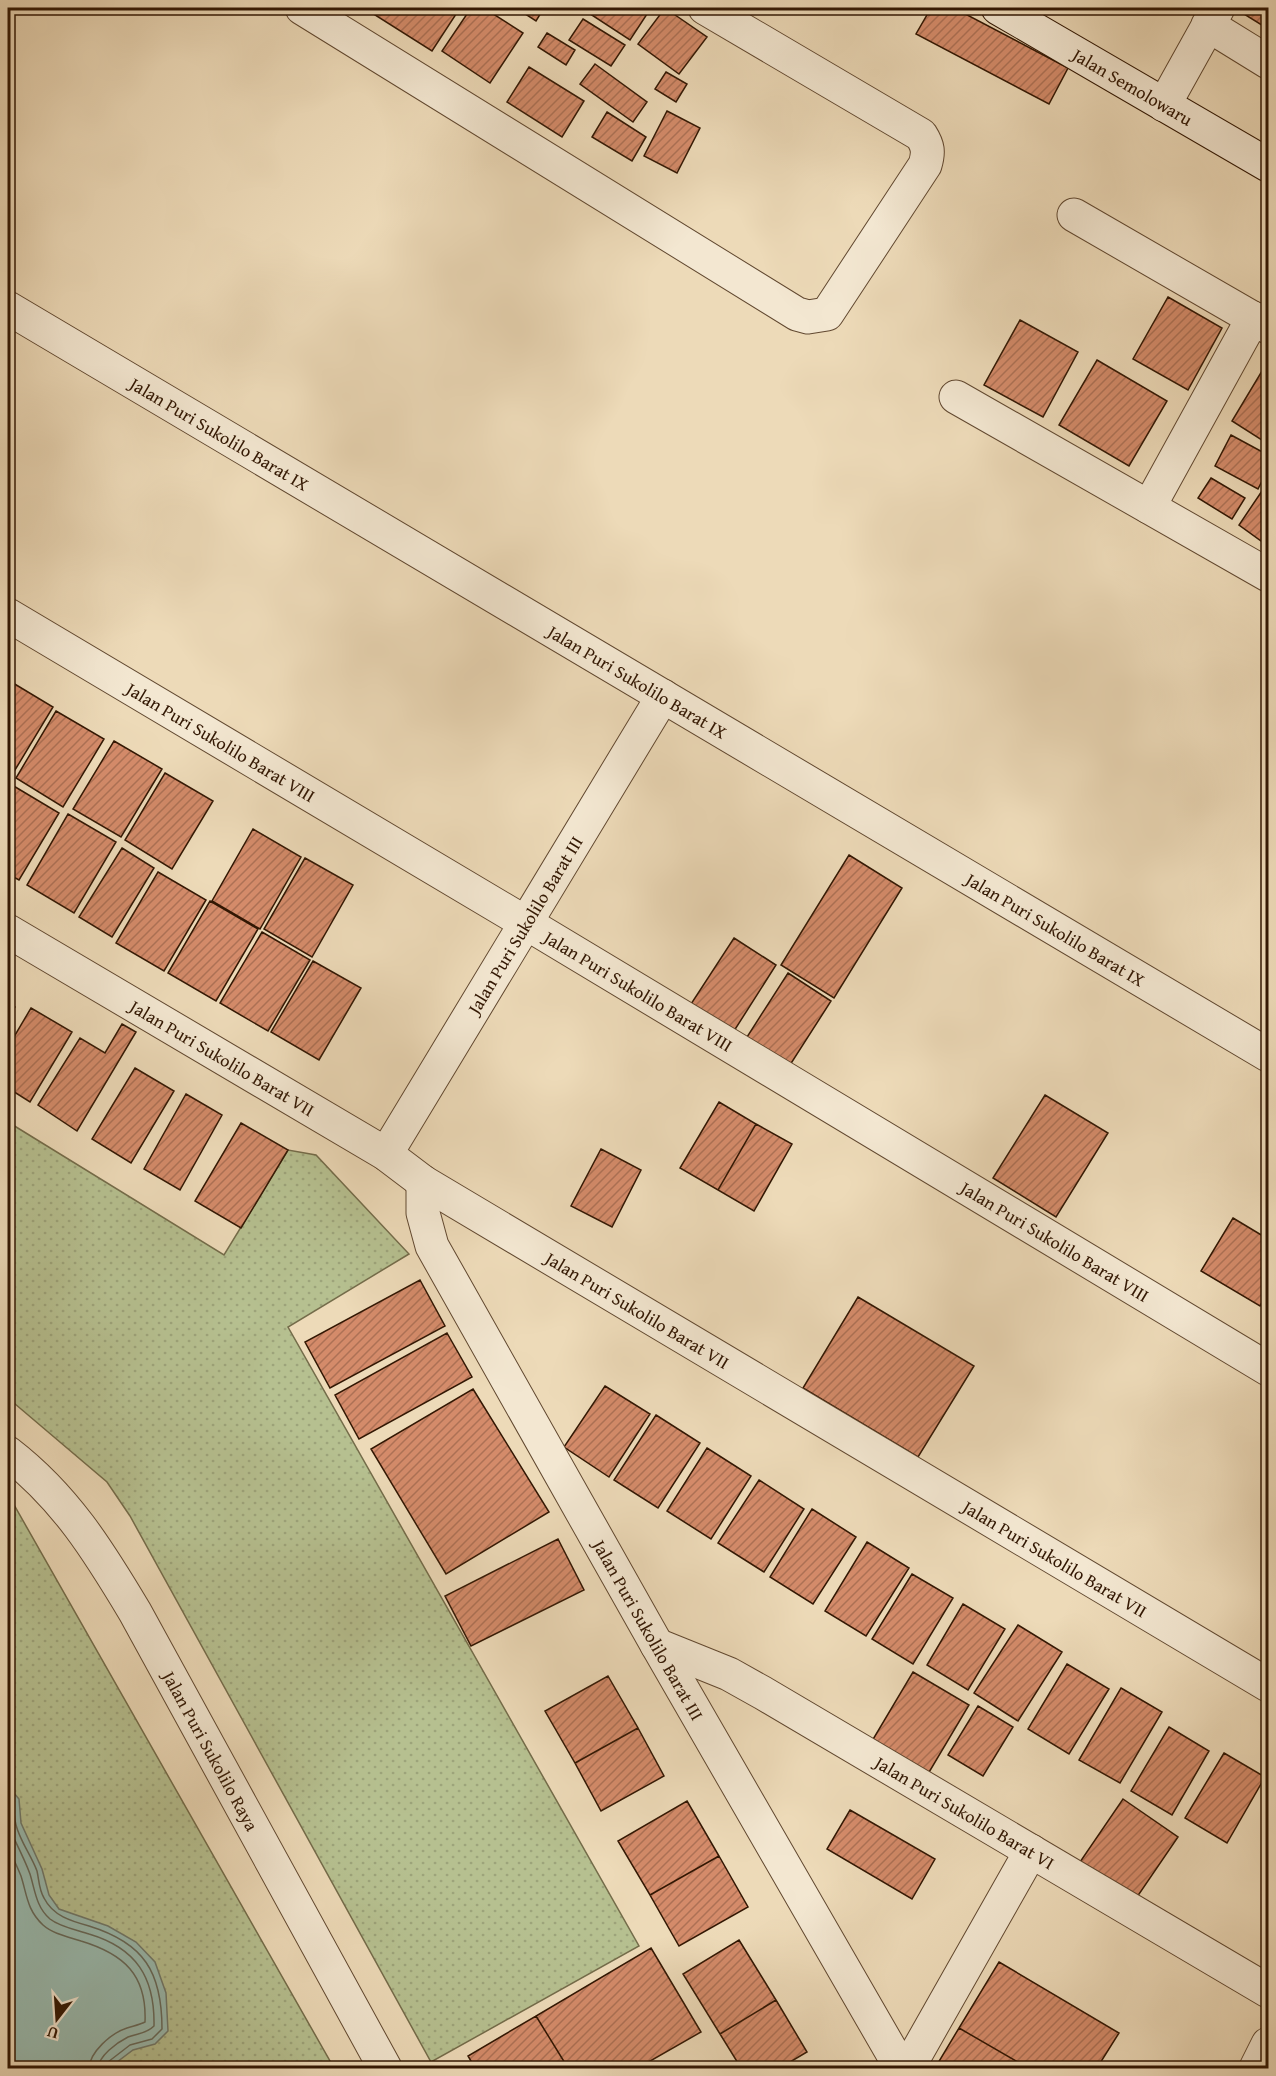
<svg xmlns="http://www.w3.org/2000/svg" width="1276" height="2076" font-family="'Gentium Book Plus',serif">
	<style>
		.garden { fill: url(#garden-dots); stroke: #746c4a; stroke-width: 1.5 }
		.water { fill: #99bbb0; stroke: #70796b; stroke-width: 1.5 }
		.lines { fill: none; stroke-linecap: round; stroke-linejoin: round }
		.shore { stroke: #66695a; stroke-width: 1.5 }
		.building { fill: url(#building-hatch); stroke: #321703; stroke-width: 1.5 }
		.minor-casing { stroke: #614830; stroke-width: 35 }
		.secondary-casing { stroke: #321703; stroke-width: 35 }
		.minor { stroke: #f3e7d1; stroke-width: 33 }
		.secondary { stroke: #f3e7d1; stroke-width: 33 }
		.labels { text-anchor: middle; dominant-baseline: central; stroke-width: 5; stroke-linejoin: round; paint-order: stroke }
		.street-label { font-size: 18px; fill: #321703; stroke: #f3e7d1 }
	</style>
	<defs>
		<pattern id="garden-dots" width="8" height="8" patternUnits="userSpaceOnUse" patternTransform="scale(1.5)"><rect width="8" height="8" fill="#b6c090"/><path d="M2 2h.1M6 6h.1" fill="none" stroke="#9da47b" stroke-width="1.8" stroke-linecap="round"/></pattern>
		<pattern id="building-hatch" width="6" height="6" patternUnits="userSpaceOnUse" patternTransform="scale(1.5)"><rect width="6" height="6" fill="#d48b6a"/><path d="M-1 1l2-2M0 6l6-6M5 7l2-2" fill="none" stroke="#ad7155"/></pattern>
	</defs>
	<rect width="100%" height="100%" fill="#eddab8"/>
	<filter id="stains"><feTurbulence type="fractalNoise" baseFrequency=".00333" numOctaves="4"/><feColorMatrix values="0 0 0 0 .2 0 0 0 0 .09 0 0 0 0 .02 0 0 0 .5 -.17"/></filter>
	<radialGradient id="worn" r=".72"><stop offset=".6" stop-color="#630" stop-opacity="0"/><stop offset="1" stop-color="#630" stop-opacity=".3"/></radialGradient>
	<!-- garden -->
	<path class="garden" d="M8,1122l216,133 64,-105 28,5 93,99 -121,73 351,619 -208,116 -301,-546 -23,-34 -99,-84z
		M8,1495l1,1 325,572h-326z"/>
	<!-- water -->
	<path class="water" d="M8,1786l11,13 2,24 21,46 7,26 10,14 49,17 28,16 19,20 11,31 2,38 -13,13 -22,6 -24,18h-101z"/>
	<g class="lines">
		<!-- shore -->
		<path class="shore" d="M8,1795c9,11 4,17 8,30 4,16 15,30 21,46 2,9 2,19 7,27 9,18 27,23 45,28 55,17 73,46 73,103l-10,10 -22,6 -22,17 -2,6
			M8,1820l1,8c7,15 15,30 21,46 5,16 6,33 20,45 10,8 27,11 39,15 47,14 66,43 65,92 -8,8 -16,7 -26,11 -12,6 -29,19 -30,31
			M8,1847c4,9 9,19 13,29 6,19 6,34 22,49 10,9 26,12 38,16 43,13 66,34 64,81 -6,3 -12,4 -18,6 -16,5 -37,24 -38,40"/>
	</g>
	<!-- building -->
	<path class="building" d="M364,8h96l-28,43z
		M471,8h13l39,25 -33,50 -48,-32z
		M516,8h28l-8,13z
		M581,8h70l-21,32z
		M665,8l42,29 -28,37 -41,-30z
		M931,8h23l114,60 -19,36 -133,-70z
		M1248,8h20v21l-24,-15z
		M583,19l42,26 -14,21 -42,-26z
		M547,33l28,17 -9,15 -28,-18z
		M595,64l52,38 -14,20 -53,-38z
		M529,67l55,34 -22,36 -55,-35z
		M666,72l21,12 -11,18 -21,-13z
		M667,111l33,17 -23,45 -33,-17z
		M607,112l39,25 -14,24 -40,-24z
		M1168,297l54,31 -34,62 -55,-31z
		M1020,320l58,32 -35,65 -59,-32z
		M1097,360l70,41 -38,65 -70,-41z
		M1268,361v83l-36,-23z
		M1231,435l37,20v14l-10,20 -43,-23z
		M1211,478l34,20 -13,21 -34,-21z
		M1268,482v64l-29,-21z
		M8,680l45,27 -41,68 -4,-3z
		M56,711l48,28 -41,68 -47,-29z
		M114,741l48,28 -41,68 -48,-28z
		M165,773l48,28 -41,68 -47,-29z
		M12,785l47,28 -40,67 -11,-6v-82z
		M68,814l48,28 -42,71 -47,-28z
		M253,829l48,28 -41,72 -48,-28z
		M122,848l32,20 -42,69 -33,-20z
		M849,855l53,33 -68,110 -53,-33z
		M305,858l48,27 -41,72 -48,-28z
		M158,872l48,28 -42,71 -48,-28z
		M210,901l48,28 -42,72 -48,-28z
		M262,932l48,28 -42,71 -48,-28z
		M734,938l42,27 -42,66 -43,-27z
		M313,961l48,27 -42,72 -48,-28z
		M788,973l43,28 -41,64 -43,-28z
		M8,1002l7,5 -7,12z
		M31,1008l41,24 -42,70 -22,-14v-41z
		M122,1024l14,8 -59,99 -39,-26 42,-67 25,15z
		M135,1068l39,23 -43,72 -39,-24z
		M186,1094l36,21 -42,75 -36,-21z
		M1045,1095l63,38 -52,84 -63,-39z
		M719,1102l37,22 -38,66 -38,-22z
		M241,1123l47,27 -47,78 -46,-27z
		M756,1124l36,20 -38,67 -36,-21z
		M601,1149l40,21 -29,57 -41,-21z
		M1233,1218l35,21v52l-8,15 -59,-35z
		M420,1280l25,46 -115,62 -25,-46z
		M858,1297l116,69 -56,91 -115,-69z
		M447,1333l25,44 -113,62 -24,-44z
		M605,1386l45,28 -41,63 -45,-30z
		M473,1389l76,123 -103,62 -75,-125z
		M656,1415l44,28 -42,65 -44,-28z
		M707,1448l44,28 -40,63 -44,-28z
		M759,1480l45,29 -40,63 -46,-29z
		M812,1509l44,28 -43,67 -43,-27z
		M558,1539l26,51 -113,56 -26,-50z
		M867,1542l42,26 -43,68 -41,-25z
		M912,1574l41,24 -40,66 -41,-25z
		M963,1604l42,25 -37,61 -41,-25z
		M1018,1625l44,27 -44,69 -44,-28z
		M1067,1664l42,25 -40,65 -41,-25z
		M913,1672l56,33 -41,69 -56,-33z
		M608,1676l30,52 -63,35 -30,-52z
		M1121,1688l41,24 -42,71 -41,-23z
		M978,1706l35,21 -30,49 -35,-21z
		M1169,1727l40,24 -37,64 -41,-24z
		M638,1728l26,48 -63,35 -26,-48z
		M1224,1753l41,24 -38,66 -42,-25z
		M1123,1799l55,38 -43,63 -55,-38z
		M687,1801l32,55 -69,39 -32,-54z
		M850,1810l85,49 -23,40 -85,-50z
		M719,1856l29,51 -69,39 -29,-51z
		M739,1940l37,60 -56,34 -37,-60z
		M651,1948l50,84 -63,36h-70l-32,-52z
		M999,1962l120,71 -22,35h-69l-69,-40z
		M776,2000l31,52 -27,16h-39l-21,-34z
		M536,2016l32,52h-93l-7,-12z
		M959,2028l69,40h-93z"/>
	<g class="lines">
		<defs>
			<g id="minor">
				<path d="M302,8l495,306 11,3 19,-3 98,-149c4,-13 3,-19 -4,-30l-216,-127"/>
				<path d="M1208,25l60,37"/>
				<path d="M1164,105l54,-97"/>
				<path d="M1074,215l194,112"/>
				<path id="s1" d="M8,308l1260,747"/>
				<path d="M956,397l312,178"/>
				<path d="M1149,507l104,-189"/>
				<path id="s2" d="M8,615l518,308 742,446"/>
				<path id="s3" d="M8,931l378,223 37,28 845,503"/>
				<path id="s4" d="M386,1154l277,-458"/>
				<path id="s5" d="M423,1182v31l9,33 225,399 244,423"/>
				<path id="s6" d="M8,1453c57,44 90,97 127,159l250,456"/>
				<path id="s7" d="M657,1645l72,29 34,19 505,298"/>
				<path d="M908,2068l123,-217"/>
				<path d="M1256,2068l12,-24"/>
			</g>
			<g id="secondary">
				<path id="s8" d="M998,8l270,157"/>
			</g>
		</defs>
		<!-- minor casing -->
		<use href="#minor" class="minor-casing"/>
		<!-- secondary casing -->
		<use href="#secondary" class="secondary-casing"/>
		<!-- minor -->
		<use href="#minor" class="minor"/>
		<!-- secondary -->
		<use href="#secondary" class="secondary"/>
	</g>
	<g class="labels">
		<!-- street labels -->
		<g class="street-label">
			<text stroke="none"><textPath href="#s8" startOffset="156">Jalan Semolowaru</textPath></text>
			<text stroke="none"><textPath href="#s1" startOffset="246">Jalan Puri Sukolilo Barat IX</textPath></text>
			<text stroke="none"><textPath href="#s1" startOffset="732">Jalan Puri Sukolilo Barat IX</textPath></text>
			<text stroke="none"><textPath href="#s2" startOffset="248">Jalan Puri Sukolilo Barat VIII</textPath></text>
			<text stroke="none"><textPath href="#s4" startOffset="268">Jalan Puri Sukolilo Barat III</textPath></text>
			<text stroke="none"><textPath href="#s1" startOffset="1218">Jalan Puri Sukolilo Barat IX</textPath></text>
			<text stroke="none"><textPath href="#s2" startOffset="734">Jalan Puri Sukolilo Barat VIII</textPath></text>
			<text stroke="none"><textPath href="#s3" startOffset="249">Jalan Puri Sukolilo Barat VII</textPath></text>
			<text stroke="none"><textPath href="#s2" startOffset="1220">Jalan Puri Sukolilo Barat VIII</textPath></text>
			<text stroke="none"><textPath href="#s3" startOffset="735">Jalan Puri Sukolilo Barat VII</textPath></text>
			<text stroke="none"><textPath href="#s3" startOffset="1221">Jalan Puri Sukolilo Barat VII</textPath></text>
			<text stroke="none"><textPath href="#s5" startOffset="506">Jalan Puri Sukolilo Barat III</textPath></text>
			<text stroke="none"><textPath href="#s6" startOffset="363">Jalan Puri Sukolilo Raya</textPath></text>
			<text stroke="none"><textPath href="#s7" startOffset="351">Jalan Puri Sukolilo Barat VI</textPath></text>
		</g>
	</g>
	<!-- margin -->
	<rect width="1276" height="2076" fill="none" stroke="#eddab8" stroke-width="30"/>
	<rect x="9" y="9" width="1258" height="2058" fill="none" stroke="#321703" stroke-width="3"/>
	<rect x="15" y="15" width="1246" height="2046" fill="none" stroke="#321703" stroke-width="1.5"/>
	<!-- north arrow -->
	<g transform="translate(57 2019) rotate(197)" stroke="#f3e7d1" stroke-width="4.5" paint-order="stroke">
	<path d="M0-4.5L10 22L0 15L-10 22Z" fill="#321703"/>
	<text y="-9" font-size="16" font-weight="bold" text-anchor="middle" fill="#321703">U</text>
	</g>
	<rect width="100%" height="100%" filter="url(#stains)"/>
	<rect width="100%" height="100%" fill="url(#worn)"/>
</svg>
